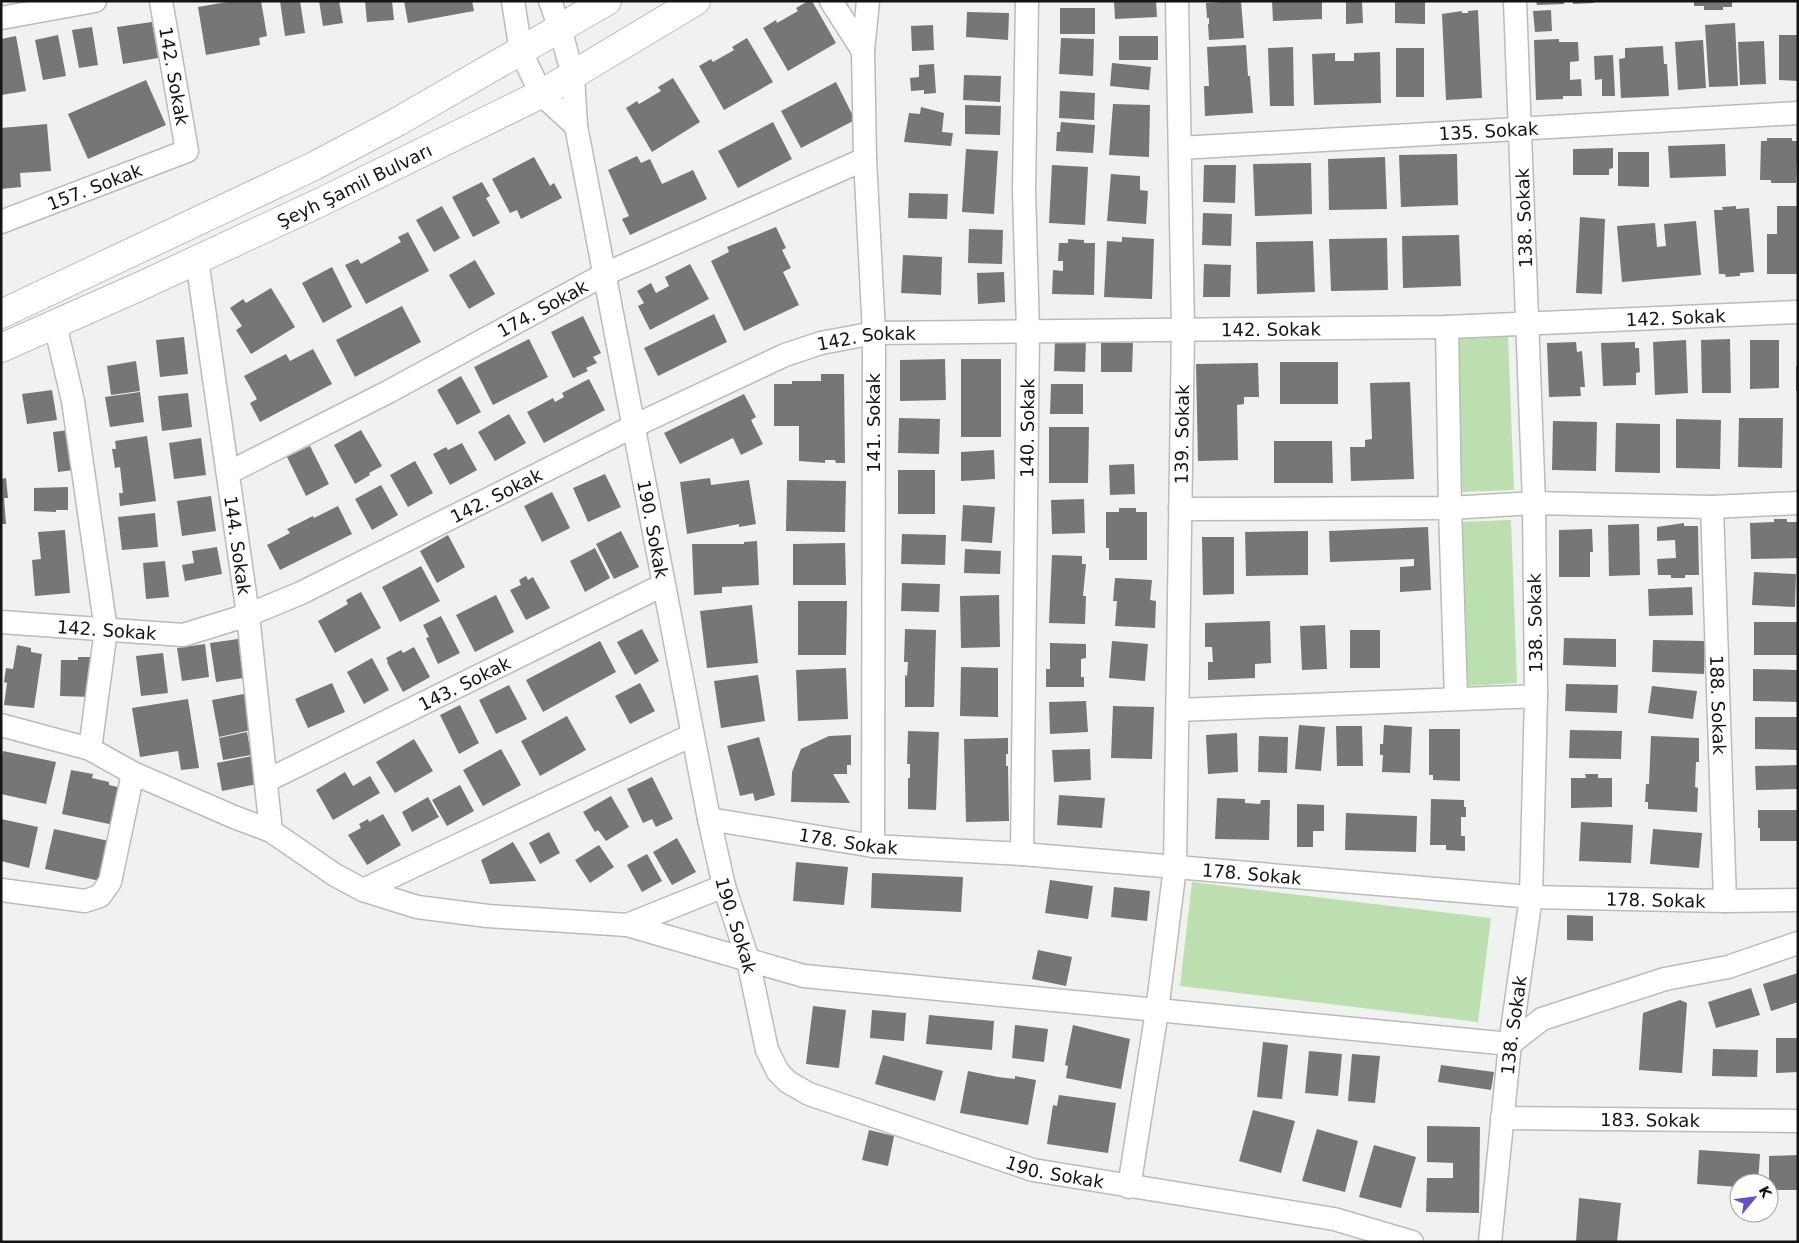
<svg xmlns="http://www.w3.org/2000/svg" width="1799" height="1243" font-family="'DejaVu Sans',sans-serif">
	<style>
		.green { fill: #bcdfb0 }
		.building { fill: #757774 }
		.lines { fill: none; stroke-linecap: round; stroke-linejoin: round }
		.minor-casing { stroke: #babcb9; stroke-width: 25 }
		.major-casing { stroke: #babcb9; stroke-width: 30 }
		.minor { stroke: #fff; stroke-width: 22 }
		.major { stroke: #fff; stroke-width: 28 }
		.labels { text-anchor: middle; dominant-baseline: central; stroke-width: 4; stroke-linejoin: round; paint-order: stroke }
		.street-label { font-size: 18px; fill: #141413; stroke: #fff }
	</style>
	<rect width="100%" height="100%" fill="#f0f2ef"/>
	<!-- green -->
	<path class="green" d="M1508,336l6,154 -53,2 -6,-154z
		M1511,520l6,163 -51,3 -8,-164z
		M1192,882l299,36 -13,104 -298,-36z"/>
	<!-- building -->
	<path class="building" d="M233,1h28l6,35 -8,2 1,7 -54,10 -8,-48z
		M280,1h20l5,32 -20,3z
		M319,1h20l4,22 -20,3z
		M365,1h27l2,19 -27,2z
		M404,1h68l2,10 -66,12z
		M808,1h4l24,42 -48,28 -25,-43 13,-8 1,3 21,-12 -2,-3z
		M1114,1h42l1,16 -42,2z
		M1234,1h7l3,37 -35,2 -1,-16h1v-6h-2l-1,-15z
		M1272,1h50v18l-49,2z
		M1346,1h16l1,22 -17,1z
		M1395,1h30v23l-30,-1z
		M1536,1h28v3l-27,1z
		M1573,1h21v2l-21,1z
		M1694,1h38v6h-9v3h-19v-4h-10z
		M1060,8h35v26h-35z
		M1478,10l4,88 -36,2 -4,-86 20,-3v2h6v-2z
		M1551,10l1,21 -17,1 -2,-21z
		M967,12l42,1 -1,27 -42,-3z
		M152,22l6,36 -35,6 -6,-37z
		M1735,23l3,63 -29,1 -4,-62z
		M933,25l1,25 -22,1 -1,-25z
		M92,27l6,38 -19,3 -7,-38z
		M58,35l8,41 -23,4 -8,-40z
		M1779,35h19v46l-19,-1z
		M16,36l10,55 -25,4v-56z
		M1119,36h39v24h-39z
		M747,38l26,44 -49,28 -25,-44 12,-7 2,3 21,-12 -2,-3z
		M1061,38l33,1 -1,37 -34,-2z
		M1559,39v3h19l1,19 -9,1v18l11,-1 1,17h-19v3l-27,1 -2,-60z
		M1703,40l3,48 -28,2 -3,-48z
		M1764,41l2,43 -26,1 -2,-43z
		M1246,45l2,31h2l3,37 -48,3 -1,-30h5l-2,-39z
		M1663,46l1,18h3l2,32 -48,2 -2,-39 6,-1v-10z
		M1293,47l1,59h-24l-2,-58z
		M1396,48h28v49h-28z
		M1380,52l1,51 -67,2 -2,-51 23,-1v8h19v-8z
		M1613,55l2,41h-13v-17l-7,1 -1,-24z
		M1112,63l39,4 -2,23 -39,-4z
		M934,64l2,29 -12,1v-4l-13,1 -1,-13 9,-1v-12z
		M964,75l37,1 -1,26 -37,-2z
		M673,78l27,44 -48,30 -26,-44 11,-7 2,3 22,-13 -3,-4z
		M146,80l20,45 -78,34 -20,-45z
		M836,82l19,38 -54,28 -20,-37z
		M1060,91l35,2 -1,27 -35,-2z
		M1113,104l37,1 -1,52 -40,-2z
		M965,105l36,1 -1,29 -35,-1z
		M921,107l23,6 -2,19 11,1 -2,13 -47,-4 5,-29 11,1z
		M773,122l19,37 -54,29 -20,-37z
		M1061,122l34,3 -2,28 -37,-2 1,-19h3z
		M47,124l4,47 -31,2 1,14 -20,2v-61z
		M1767,138h25v3h6l-2,42h-25v-3h-11l1,-39h6z
		M1725,144l1,32 -56,2 -2,-32z
		M1613,148v20l-4,1v6h-36v-26z
		M966,149l32,2 -4,63 -32,-2z
		M1618,152h31v35l-31,-1z
		M1457,154l1,51 -57,2 -2,-52z
		M637,156l4,7 9,-4 12,25 31,-14 14,29 -77,36 -8,-16 7,-3 -21,-46z
		M534,157l16,29 4,-3 8,15 -41,21 -4,-9 -7,3 -18,-34z
		M1385,157l2,52 -58,1 -1,-51z
		M1311,163l1,51 -57,2 -2,-52z
		M1052,165l36,2 -3,58 -36,-2z
		M1204,165h32l-1,38 -32,-1z
		M1111,174l29,2v14l8,1 -2,33 -39,-3z
		M482,182l8,14 -4,2 14,25 -27,14 -21,-40z
		M909,193l39,1 -1,25 -39,-1z
		M442,206l18,32 -26,14 -18,-32z
		M1736,206v3l13,-1 5,64 -14,1v3l-14,1 -1,-3h-6l-5,-64h9l-1,-3z
		M1777,206h21v68h-31v-40h10z
		M1203,213l29,1 -1,32 -29,-1z
		M1580,217l25,2 -3,75 -26,-1z
		M1696,221l5,54 -79,7 -5,-56 38,-3 2,24 9,-1 -2,-22z
		M776,227l10,21 -4,2 9,18 -8,4 16,33 -55,26 -33,-70 18,-9 -2,-5z
		M969,229l34,1 -1,34 -34,-1z
		M408,232l21,39 -63,33 -21,-39 13,-6 3,5 40,-22 -3,-5z
		M1459,235l2,51 -58,2 -1,-52z
		M1122,237l32,2 -2,60 -48,-2 3,-56 15,1z
		M1387,238l1,52 -57,1 -2,-52z
		M1068,239l16,1v3h11l-1,52 -42,-1 1,-24 10,1v-10h-5l1,-18h9z
		M1313,241l2,51 -58,2 -1,-52z
		M903,255l39,2 -1,38 -40,-2z
		M475,260l20,34 -26,15 -20,-34z
		M690,264l19,35 -59,31 -12,-24 6,-3 -7,-12 14,-8 5,10 13,-7 -4,-9z
		M1204,264l27,1 -1,32h-27z
		M332,267l20,40 -29,16 -21,-40z
		M1004,272l1,30 -27,2 -1,-31z
		M271,288l24,39 -44,27 -15,-24 6,-4 -12,-18 13,-9 3,4z
		M402,306l19,36 -66,35 -19,-37z
		M714,314l13,28 -69,34 -14,-28z
		M583,316l18,37 -8,4 4,6 -11,5 2,3 -15,7 -22,-46z
		M184,337l4,37 -28,3 -4,-37z
		M529,339l19,38 -55,28 -19,-38z
		M1055,339l31,1 -1,32 -31,-1z
		M1730,339l1,54h-29l-1,-53z
		M1686,340l2,53 -33,2 -2,-53z
		M1750,340h29v48l-29,1z
		M1101,342l32,1 -1,29h-31z
		M1576,342l1,10 5,-1 3,36h-5l1,9 -32,1 -2,-54z
		M1635,342v6h4l1,24 -4,1v12l-33,1 -2,-43z
		M313,349l19,35 -72,38 -10,-19 7,-4 -13,-23 42,-22 4,7z
		M945,359l1,41 -46,1v-41z
		M961,359h40v78h-40z
		M136,361l4,30 -29,4 -4,-29z
		M1280,362h58v42h-58z
		M1258,363l1,34h-15v7l-7,1 1,55 -40,1 -2,-97z
		M1796,366h2v25h-2z
		M821,374h23l1,89h-9l-1,-3h-10v3l-26,-2v-35h-25v-42h18v-3h29z
		M461,376l20,36 -24,13 -20,-35z
		M589,379l16,31 -61,33 -17,-31 26,-14 2,4 9,-5 -2,-4z
		M1410,382l4,97 -63,2 -1,-34h15v-7l7,-1 -2,-56z
		M1051,384h32v30h-33z
		M52,390l5,30 -30,4 -5,-30z
		M140,392l4,30 -34,5 -5,-30z
		M188,393l4,34 -30,4 -4,-35z
		M744,394l12,23 -5,3 12,24 -22,11 -8,-17 -53,26 -16,-31z
		M509,414l17,29 -31,18 -17,-29z
		M899,418l41,1 -1,35 -41,-1z
		M1739,418h44l-1,50 -44,-1z
		M1676,419l45,1 -1,49 -44,-1z
		M1553,421l44,1 -1,49 -44,-1z
		M1616,423l44,1v49l-45,-1z
		M1049,427h40l-1,56h-39z
		M69,430l4,40 -15,2 -5,-40z
		M361,430l21,36 -13,7 1,2 -15,9 -21,-39z
		M147,436l9,65 -36,5 -1,-13h4l-3,-26 -5,1 -3,-19h4l-1,-8z
		M201,438l5,37 -32,4 -5,-36z
		M1274,441h58l1,42h-59z
		M462,443l15,27 -27,15 -17,-31 13,-7 2,3z
		M310,446l19,38 -23,12 -19,-39z
		M994,450l1,29 -34,2v-29z
		M415,461l18,32 -25,14 -18,-32z
		M1134,464l1,30 -25,1 -1,-30z
		M898,470h37v44h-37z
		M605,474l16,33 -33,15 -15,-34z
		M6,478l2,20h-4l2,26h-5v-45z
		M710,478l1,7 38,-5 7,44 -17,3v-3l-52,10 -7,-52z
		M787,480l59,1 -1,51 -59,-1z
		M381,485l17,30 -26,15 -17,-31z
		M68,487v23h-12v2l-22,-1v-23z
		M552,492l18,36 -28,14 -18,-36z
		M211,496l5,35 -34,5 -5,-35z
		M1084,499l1,34 -33,1 -1,-34z
		M963,505l32,2 -3,36 -31,-2z
		M338,506l14,28 -72,36 -13,-25 23,-12 -3,-4 26,-13 1,2z
		M1119,508h17v4h11v48h-38v-12h-3v-36h13z
		M155,513l3,34 -36,3 -4,-33z
		M1774,519h13v3h11v36l-47,1 -1,-36 24,-1z
		M1684,523v3h14l1,49h-14v3h-14v-3h-13l-1,-16 19,-1 -1,-18 -18,1v-14z
		M1639,524l1,51 -31,1 -1,-51z
		M1428,527l3,63 -31,2v-25l14,-1v-7l-84,3 -1,-31z
		M1592,529l1,23h-3v25h-31v-47z
		M65,530l5,63 -35,3 -3,-36 9,-1 -3,-27z
		M621,531l18,36 -25,12 -18,-35z
		M1308,531v44l-62,1 -1,-44z
		M902,534l44,1 -1,30 -44,-1z
		M448,535l17,32 -28,16 -17,-32z
		M1202,537h32v57l-31,1z
		M757,541l2,44 -37,2v6l-28,2 -2,-51h52v-2z
		M845,543l1,42h-53v-41z
		M217,547l5,27 -37,7 -3,-16 12,-2 -2,-12z
		M595,548l15,30 -25,14 -15,-31z
		M965,549l36,2 -1,23 -36,-1z
		M1052,555l30,1v8h4l-3,32h3l-1,28 -36,-1z
		M165,561l4,36 -23,2 -3,-36z
		M421,566l19,35 -40,21 -18,-35z
		M1754,572l42,2 -1,33 -43,-2z
		M526,576l2,4 5,-3 17,31 -24,12 -16,-30 11,-5 -2,-5z
		M1115,578l37,2 -2,20 6,1 -1,27 -40,-2 2,-25h-4z
		M902,583l38,1 -1,28 -38,-1z
		M1692,587l1,28 -44,1 -1,-27z
		M361,592l20,36 -46,25 -17,-32 30,-17 -2,-4z
		M496,595l18,37 -39,20 -19,-37z
		M999,595l1,52 -39,1 -1,-52z
		M798,601h49l-1,54h-48z
		M752,605l6,58 -51,5 -7,-57z
		M441,616l19,37 -22,11 -12,-26 3,-1 -6,-12z
		M1270,621l1,42 -16,1v14l-47,2v-18h5l-1,-15h-7v-24z
		M1754,622h44v33h-44z
		M1325,625l2,44 -25,1 -2,-44z
		M642,629l17,32 -24,14 -18,-33z
		M905,629l31,1 -2,77h-29v-32l2,1 1,-14h-4z
		M1350,630h30v38h-30z
		M1564,638l52,1v28l-53,-2z
		M238,639l5,39 -27,4 -6,-39z
		M1653,640l52,1 -1,33 -52,-2z
		M600,641l16,31 -73,40 -17,-32z
		M1112,641l36,3 -3,37 -36,-3z
		M1050,643l36,1v14l-5,1v18h3v10h-38v-18h4z
		M205,644l4,33 -27,4 -5,-33z
		M17,645l14,3v4l11,2 -8,54 -30,-3 3,-22 -3,-1 2,-14 7,1z
		M414,647l16,30 -27,15 -16,-30 1,-1 -2,-3 15,-8 2,3z
		M163,653l5,40 -27,3 -5,-40z
		M78,657h15l-1,40 -32,-1 1,-36h17z
		M372,658l17,32 -25,14 -17,-32z
		M961,667l37,1v49l-38,-1z
		M846,668l2,51 -50,2 -2,-51z
		M1753,669l45,1 -1,32 -44,-1z
		M758,675l7,46 -44,7 -7,-47z
		M332,683l13,29 -37,16 -13,-29z
		M640,683l15,28 -25,13 -15,-28z
		M1566,684l52,1 -1,28 -52,-2z
		M509,685l18,34 -31,15 -17,-34z
		M1652,686l45,5 -4,28 -45,-6z
		M244,694l7,36 -32,7 -7,-37z
		M188,699l11,69 -18,2 -3,-19 -38,6 -8,-49z
		M1086,701l2,31 -38,2 -1,-32z
		M460,705l19,38 -20,11 -19,-39z
		M1113,706l41,1 -2,52 -41,-1z
		M567,716l19,34 -46,26 -19,-35z
		M1755,717h43v33l-43,-1z
		M1299,725l26,2 -4,44 -26,-2z
		M1384,725l28,2 -2,46 -28,-1 1,-17h-3v-11h3z
		M1336,726h26l1,40h-26z
		M1429,729h31v52l-27,-1v-5h-4z
		M1570,730l52,1 -1,28 -52,-1z
		M908,731l31,1 -3,78 -28,-1v-31h2v-14h-3z
		M247,732l4,23 -28,5 -4,-22z
		M1237,733l1,39 -30,2 -2,-39z
		M851,735v30h-4v9h-14l17,29 -59,-1 1,-30 9,-23 28,-13z
		M1259,736l29,1 -1,36 -29,-1z
		M1651,736l48,2v24h-3l-1,25 3,1 -1,24 -49,-3v-7h-3l1,-18h3z
		M759,737l16,58 -20,6 -2,-8 -13,3 -13,-50z
		M1008,738v16h-2v12h2l1,55 -43,1 -2,-83z
		M414,739l19,32 -38,22 -19,-31z
		M501,749l20,36 -38,21 -20,-36z
		M1090,749l1,31 -37,2 -2,-32z
		M3,751l53,11 -10,42 -45,-10v-34z
		M252,756l5,28 -35,7 -5,-28z
		M1798,765v24l-42,1 -1,-24z
		M71,770l22,4 -1,4 17,4v3l13,3 -8,37 -52,-11z
		M345,772l8,14 17,-10 10,17 -47,27 -17,-30z
		M1585,774h13v4h14v29l-41,1v-30h15z
		M652,777l21,42 -17,8 -4,-8 -9,4 -16,-34z
		M460,785l14,26 -27,15 -15,-26z
		M1059,795l46,3 -3,30 -45,-3z
		M611,796l18,31 -23,14 -8,-11 -3,2 -12,-20z
		M428,797l11,20 -27,15 -10,-20z
		M1217,798l28,1v4l15,1 1,-4h9l-1,40 -54,-1z
		M1431,799l33,1v7h2v10h-5v19h4v15l-19,-1v-5h-16z
		M1297,804l27,1v26h-11v16h-16z
		M1758,810h40v31h-38v-13h-2z
		M1346,813l71,3 -1,36 -71,-2z
		M383,814l18,31 -34,20 -19,-30 13,-7 -2,-4 9,-5 1,3z
		M1,819l37,8 -9,41 -28,-7z
		M1581,822l52,3 -2,38 -52,-2z
		M54,829l55,12 -9,40 -55,-12z
		M1653,829l49,4 -3,35 -49,-4z
		M549,832l11,21 -20,11 -11,-21z
		M677,838l19,34 -24,13 -19,-33z
		M513,842l23,39 -46,3 -9,-24z
		M599,845l15,22 -24,16 -15,-23z
		M647,854l15,27 -20,11 -15,-27z
		M796,862l52,5 -4,38 -51,-4z
		M872,873l91,4 -2,35 -90,-4z
		M1050,880l43,6 -5,33 -43,-6z
		M1114,887l36,4 -3,30 -36,-4z
		M1567,915l26,1v25l-26,-1z
		M1038,950l34,7 -6,29 -34,-7z
		M1798,973v29l-27,9 -8,-27z
		M1751,988l9,27 -44,13 -8,-26z
		M1680,1000l7,3 -5,70 -43,-3 4,-57z
		M813,1006l33,4 -7,58 -33,-4z
		M872,1010l34,3 -2,28 -34,-3z
		M929,1015l65,6 -2,29 -66,-6z
		M1015,1025l33,4 -4,33 -32,-4z
		M1073,1025l57,14 -9,50 -55,-11 2,-12 -3,-1z
		M1776,1038h22v34l-22,1z
		M1263,1042l25,3 -6,54 -25,-2z
		M1713,1049l45,1 -1,27 -45,-1z
		M1309,1051l33,3 -4,42 -33,-3z
		M1352,1054l28,2 -5,47 -27,-2z
		M883,1055l60,16 -8,30 -60,-17z
		M1441,1065l53,7 -3,18 -53,-8z
		M968,1071l30,6 17,2v-3l21,4 -8,45 -68,-12z
		M1059,1095l57,8 -8,50 -61,-9 6,-39 4,1z
		M1253,1110l42,11 -14,52 -42,-12z
		M1427,1126l53,1 -1,86 -53,-1 1,-34h26v-15l-26,-1z
		M1317,1129l41,12 -13,51 -43,-11z
		M869,1130l25,6 -6,30 -26,-6z
		M1374,1145l42,12 -15,51 -42,-11z
		M1699,1150l61,4 -2,29h-19v4l-42,-3z
		M1798,1155v35h-29v-34z
		M1579,1198l42,5 -4,39h-41z"/>
	<g class="lines">
		<defs>
			<g id="minor">
				<path d="M513,1l8,51 20,42 35,32"/>
				<path id="s1" d="M550,1l10,27 13,48 3,50 133,693 15,67 24,74 19,90 11,22 10,10 21,12 224,76 301,49 78,23"/>
				<path d="M831,1l32,50"/>
				<path d="M868,1l-5,50 2,108 9,174 -1,513"/>
				<path d="M1,18l94,-17"/>
				<path id="s2" d="M1180,148l618,-35"/>
				<path id="s3" d="M1,222l186,-71 -26,-150"/>
				<path id="s4" d="M197,260l51,355 23,216"/>
				<path d="M55,324l18,77 33,229 -16,119"/>
				<path d="M1447,327l3,181 6,190"/>
				<path id="s5" d="M228,473l160,-81 217,-118 260,-115"/>
				<path id="s6" d="M1712,507l13,394"/>
				<path d="M1180,509l270,-1 84,-5 178,4 86,-4"/>
				<path id="s7" d="M1,622l182,13 65,-20 53,-22 333,-167 151,-71 36,-12 53,-10 573,-6 351,-15"/>
				<path d="M1178,710l358,-14"/>
				<path d="M1,725l89,24 43,24 101,44 37,14 64,44 28,15 54,17 71,9 139,9 97,-39"/>
				<path id="s8" d="M266,781l397,-196"/>
				<path id="s9" d="M709,819l164,27 149,8 509,43 194,4 73,-1"/>
				<path id="s10" d="M1022,854l6,-523 -4,-141 3,-189"/>
				<path d="M1,890l84,11 15,-5 10,-14 23,-109"/>
				<path d="M363,890l329,-155"/>
				<path d="M627,925l177,51 706,68 32,-25 123,-40 63,-12 70,-24"/>
				<path id="s11" d="M1502,1118l296,3"/>
				<path id="s12" d="M1129,1187l28,-176 18,-144 8,-538 -6,-328"/>
				<path id="s13" d="M1490,1242l20,-198 21,-147 5,-201 -2,-193 -19,-502"/>
			</g>
			<g id="major">
				<path d="M1,314l313,-148 83,-44 210,-121"/>
				<path id="s14" d="M1,348l142,-63 178,-83 220,-108 155,-93"/>
			</g>
		</defs>
		<!-- minor casing -->
		<use href="#minor" class="minor-casing"/>
		<!-- major casing -->
		<use href="#major" class="major-casing"/>
		<!-- minor -->
		<use href="#minor" class="minor"/>
		<!-- major -->
		<use href="#major" class="major"/>
	</g>
	<g class="labels">
		<!-- street labels -->
		<g class="street-label">
			<text transform="translate(174 76) rotate(80)">142. Sokak</text>
			<text stroke="none"><textPath href="#s2" startOffset="309">135. Sokak</textPath></text>
			<text stroke="none"><textPath href="#s14" startOffset="389">Şeyh Şamil Bulvarı</textPath></text>
			<text stroke="none"><textPath href="#s3" startOffset="100">157. Sokak</textPath></text>
			<text transform="translate(1524 218) rotate(-92)">138. Sokak</text>
			<text stroke="none"><textPath href="#s5" startOffset="355">174. Sokak</textPath></text>
			<text stroke="none"><textPath href="#s7" startOffset="1741">142. Sokak</textPath></text>
			<text stroke="none"><textPath href="#s7" startOffset="1336">142. Sokak</textPath></text>
			<text stroke="none"><textPath href="#s7" startOffset="931">142. Sokak</textPath></text>
			<text transform="translate(873 423) rotate(-90)">141. Sokak</text>
			<text stroke="none"><textPath href="#s10" startOffset="426">140. Sokak</textPath></text>
			<text stroke="none"><textPath href="#s12" startOffset="756">139. Sokak</textPath></text>
			<text stroke="none"><textPath href="#s7" startOffset="526">142. Sokak</textPath></text>
			<text stroke="none"><textPath href="#s1" startOffset="539">190. Sokak</textPath></text>
			<text stroke="none"><textPath href="#s4" startOffset="288">144. Sokak</textPath></text>
			<text transform="translate(1535 623) rotate(-91)">138. Sokak</text>
			<text stroke="none"><textPath href="#s7" startOffset="106">142. Sokak</textPath></text>
			<text stroke="none"><textPath href="#s8" startOffset="221">143. Sokak</textPath></text>
			<text stroke="none"><textPath href="#s6" startOffset="198">188. Sokak</textPath></text>
			<text stroke="none"><textPath href="#s9" startOffset="141">178. Sokak</textPath></text>
			<text stroke="none"><textPath href="#s9" startOffset="546">178. Sokak</textPath></text>
			<text stroke="none"><textPath href="#s9" startOffset="951">178. Sokak</textPath></text>
			<text stroke="none"><textPath href="#s1" startOffset="944">190. Sokak</textPath></text>
			<text stroke="none"><textPath href="#s13" startOffset="218">138. Sokak</textPath></text>
			<text stroke="none"><textPath href="#s11" startOffset="148">183. Sokak</textPath></text>
			<text stroke="none"><textPath href="#s1" startOffset="1394">190. Sokak</textPath></text>
		</g>
	</g>
	<!-- border -->
	<rect width="1799" height="1243" fill="none" stroke="#141413" stroke-width="5"/>
	<!-- north arrow -->
	<g transform="translate(1754 1198) rotate(61)"><circle r="24" fill="#ffffff" stroke="#a1a1a1"/>
	<path d="M0-4L9 19L0 12L-9 19Z" fill="#674fc8"/>
	<text y="-8" font-size="14" font-weight="bold" text-anchor="middle" fill="#141413">K</text>
	</g>
</svg>
